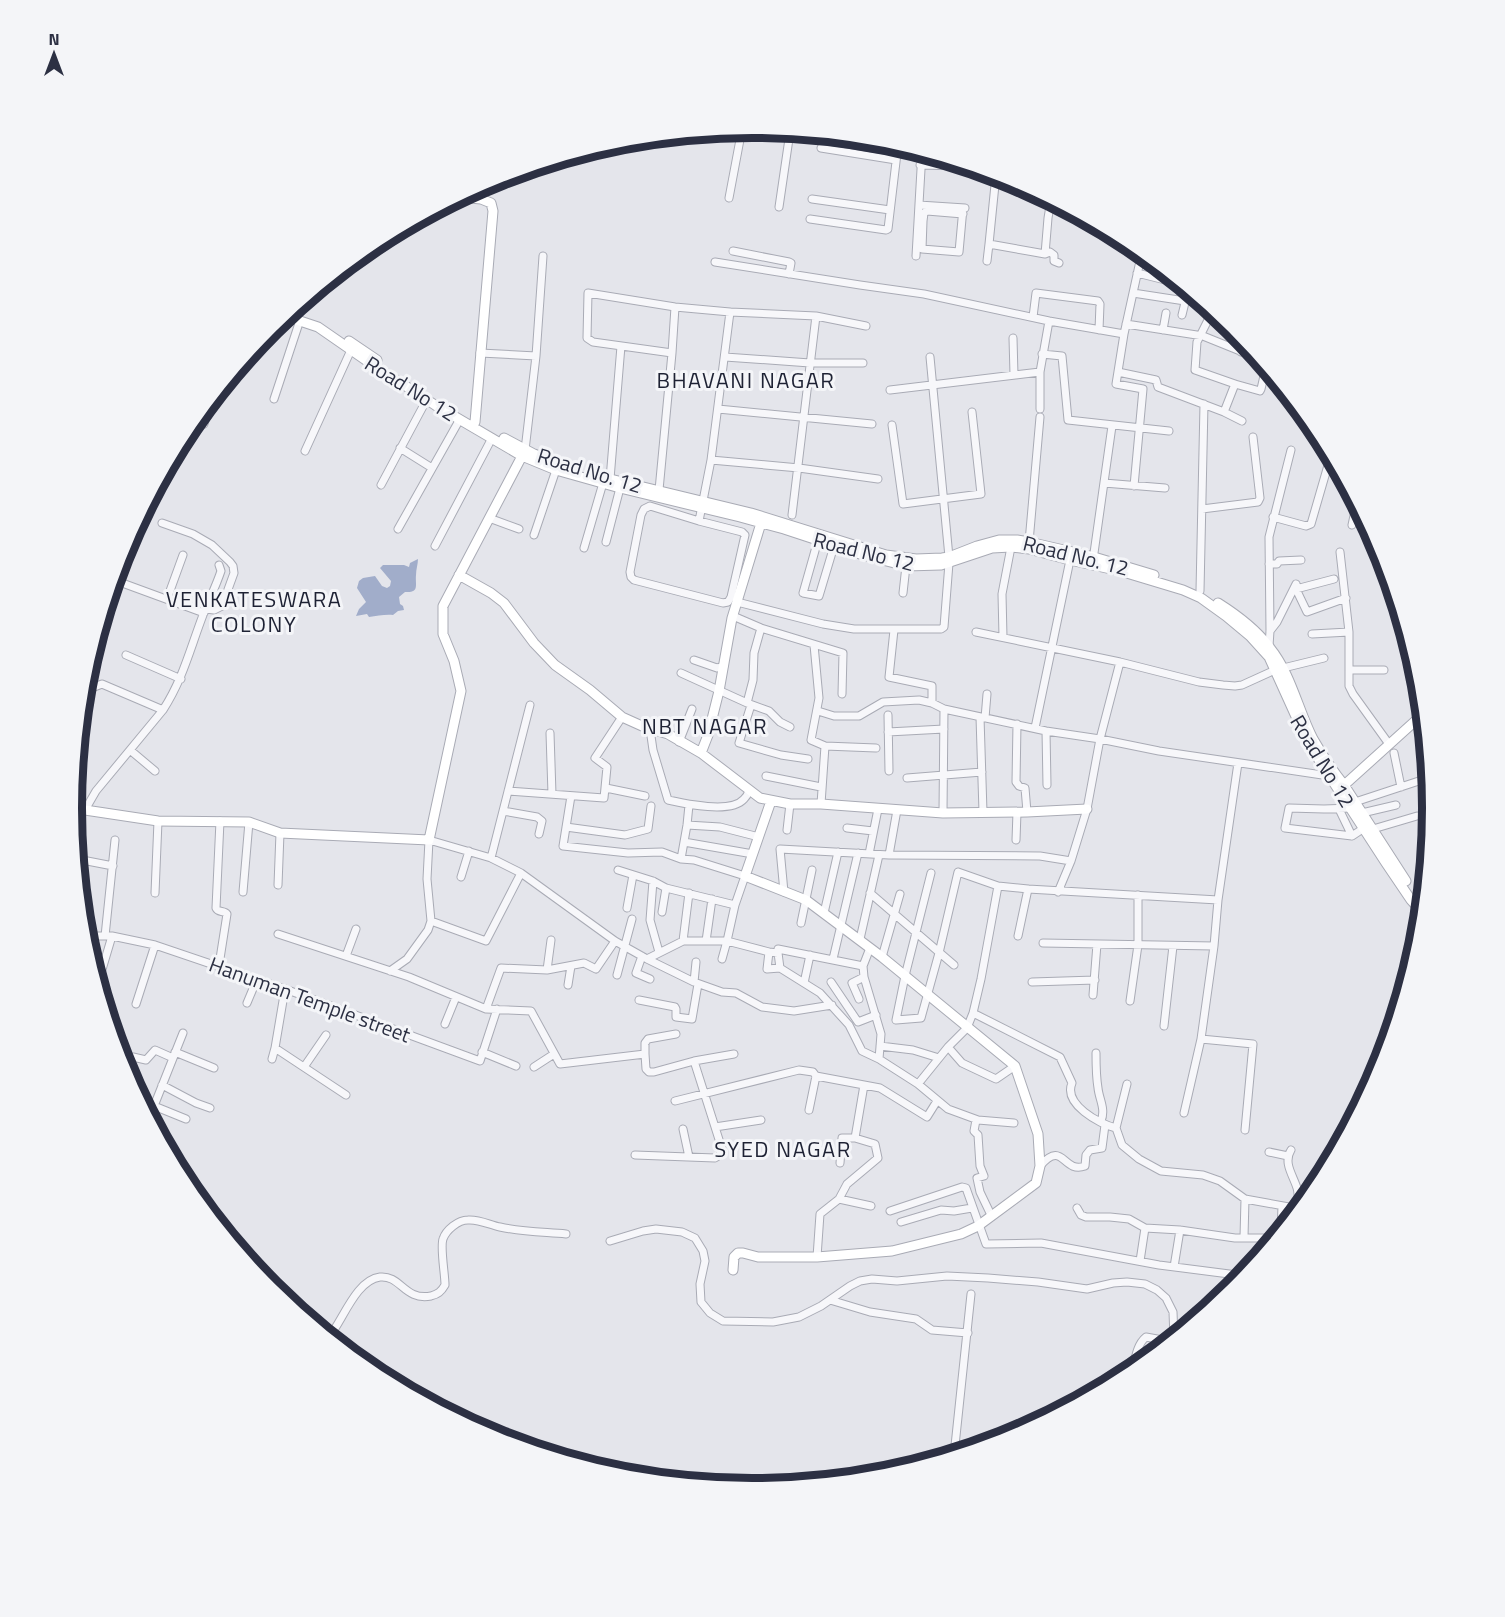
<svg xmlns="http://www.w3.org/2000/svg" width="1505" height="1617" font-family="'Titillium Web',sans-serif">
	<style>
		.water { fill: #a1adca }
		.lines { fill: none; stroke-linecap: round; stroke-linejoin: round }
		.street-tunnel { stroke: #bfc1c9; stroke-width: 7; stroke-dasharray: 7 3.5; stroke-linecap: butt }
		.street-casing { stroke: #a9abb5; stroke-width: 9 }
		.secondary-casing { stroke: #a9abb5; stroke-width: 11 }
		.street { stroke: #f7f7fa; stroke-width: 7 }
		.secondary { stroke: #fff; stroke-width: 9 }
		.labels { text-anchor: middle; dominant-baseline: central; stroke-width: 6; stroke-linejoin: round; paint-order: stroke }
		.street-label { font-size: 21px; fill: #2c3043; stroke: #f4f5f8 }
		.neighbourhood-label { font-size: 22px; letter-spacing: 1.5px; fill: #1e2234; stroke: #f4f5f8 }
		.rim { fill: none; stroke: #2c3043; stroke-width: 8 }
	</style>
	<rect width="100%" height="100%" fill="#e4e5eb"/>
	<!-- water -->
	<path class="water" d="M418,559c0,5 -2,10 -2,16 -1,10 4,18 -11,17l-6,5 1,7 3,2 1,4 -6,1 -5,4c-7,-1 -16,1 -24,2l-2,-3 -11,2 3,-7 7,-7 -9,-14 2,-7 4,-3 12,-2 7,10 5,2 3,-2 1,-5 -11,-13 3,-3h21l5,2 1,-4z"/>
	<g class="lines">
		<!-- street-tunnel -->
		<path class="street-tunnel" d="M1415,668l5,8"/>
		<defs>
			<path id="street" d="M821,148l75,12
				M920,165l44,1
				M996,175l-7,69 56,10 3,-36 3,-18
				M729,198l13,-69
				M812,199l78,11
				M919,205l46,3
				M779,207l11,-75
				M810,219l76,11 2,-1 10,-84
				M918,221h5l-1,28 37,3 4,-44
				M923,221l1,-8 3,-2 36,3
				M1121,248l20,3
				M733,251l56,11 2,1 -2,11
				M1045,254l5,-2 4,3v6l5,2
				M916,256l6,-104
				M987,261l2,-17
				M715,262l145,23 64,9 125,27
				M1137,273l44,11
				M1133,293l52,8
				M1213,310l-16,32 -2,28 40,14 25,7 1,-2 5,-22
				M1182,315l6,-25
				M1033,317l3,-24 62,8 2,3 -1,26
				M1126,324l77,12 57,23
				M1163,330l3,-17
				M1013,338l1,37
				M1241,352l4,-11
				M480,353l56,3
				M672,353l-79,-11 -6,-4 1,-45 87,14 55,5 86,4 50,10
				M1042,354l20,2 6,64 101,11
				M725,357l85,6h53
				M930,357l19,200
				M1118,372l38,8 2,7 66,25 11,-28
				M890,390l150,-18
				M274,399l26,-79
				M718,409l154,15
				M1040,409v-37l9,-51 75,13
				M1224,412l18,9
				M204,424l6,-22
				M892,425l11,79 78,-10 -9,-82
				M400,448l32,20
				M525,450l11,-94 7,-100
				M305,451l46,-101
				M711,460l88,8 79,11
				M610,479l11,-133
				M1104,483l61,5
				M381,485l46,-86
				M1134,486l9,-97 -27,-5 8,-50 18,-82
				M659,490l13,-137 3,-46
				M1202,509l56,-7 2,-4 -7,-61
				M792,515l24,-199
				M1273,517l33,9 5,-2 20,-69
				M489,518l30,11
				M699,521l-49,-15 -6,3 -3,6 -11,57 1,5 3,3 89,23 5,-1 3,-5 14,-62 -3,-3 -43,-11 12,-61 19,-148
				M162,523l31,11 19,11 18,17 3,4 1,7 -12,33 -8,4 -8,-1
				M1352,525l5,-23
				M398,529l62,-110
				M534,535l22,-65
				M818,540l-15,53 16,3 15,-50
				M606,542l14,-54
				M1029,542l11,-125
				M435,546l57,-108
				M584,548l19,-65
				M1340,552l9,80v54l4,8 36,50
				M1093,560l19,-134
				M1269,564h8l2,-3 22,-1
				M1334,579l-38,10 11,23 39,-14
				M114,580l90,33
				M1200,591l4,-187
				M903,593l3,-27
				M167,599l16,-44
				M737,602l86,22 31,5h87l3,-2 5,-64
				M733,616l28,12 82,25 -1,41
				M1405,625l1,21 9,22
				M894,630l-5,47 43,9v17
				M1270,631l7,-9 19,-38
				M976,632l144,30 79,20 24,3 12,1 7,-1 33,-15 49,-12
				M1312,634l37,-2
				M1003,637l-1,-43 9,-47
				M814,645l5,53 -8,42 14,6 51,2
				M1269,646l1,-15 -1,-94 22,-87
				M126,655l55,24
				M694,660l23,8 7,-2
				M1349,670h35
				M681,673l66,30 22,8 11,11 10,5
				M84,691l18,-7 61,26
				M747,703l6,-23 1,-27 7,-25
				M751,705l-12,38 42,12 27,4
				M818,711l16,5h25l24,-14 36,-2 13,3 12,6 102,22 54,8 59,12 170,25
				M888,715l1,56
				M980,717l3,95
				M985,718l2,-24
				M1017,724l-1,58 3,4 6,2 2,24
				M1035,728l35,-168
				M650,729l3,21 15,50c18,4 63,14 76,-1 2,-2 4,-5 5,-8
				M1046,731l1,54
				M888,732l56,-3
				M550,733l2,61
				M679,742l13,-33
				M130,750l25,21
				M1394,753l7,34
				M1429,764l-3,6 5,17
				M766,776l55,11
				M907,778l75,-6
				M606,788l39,8
				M508,791l96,7 3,-31 -12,-9 27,-41
				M571,796l-8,50 65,7 34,-1 19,7 13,1 51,16 -10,29 -8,36 42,11 9,1v-4l85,17
				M1355,802l73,-24
				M821,804l4,-58
				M1351,808l-27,1 -35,-1 -4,20 67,8 12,-8
				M1339,809l13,27
				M85,810l11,-19 67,-81c20,-31 27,-61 40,-95 6,-15 13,-29 18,-44l-2,-6
				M503,811l34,6 5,4 -3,13
				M943,813l1,-104
				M1362,813l34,-8
				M73,816l1,-10
				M687,825l33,2 39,10
				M566,827l59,8 23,-6 3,-23
				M847,828l26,3
				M1373,829l44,-13
				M787,830l3,-26
				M1016,840l1,-28
				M684,842l69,12
				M869,854l9,-45
				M889,855l8,-45
				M491,858l39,-153
				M77,859l36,7
				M681,859l6,-34 2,-20
				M618,870l35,11 13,7 69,17
				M931,873l-26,103 -9,44 25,-2 18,-65 19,-81 40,14 30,3 190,11
				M461,877l8,-26
				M653,881l-3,39 9,32
				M278,885l2,-52
				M243,892l6,-70
				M784,892l-4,-43 109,6 151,1 31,5
				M1058,892l13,-31 16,-52 13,-70 20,-77
				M155,893l3,-72
				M870,893l84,72
				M627,908l6,-33
				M662,912l4,-24
				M824,913l14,-61
				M431,921l55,20 35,-68
				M801,923l11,-53
				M278,934l131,43 77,32 45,2 29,53 85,-10 1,15 3,3h5l40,-11 40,-7
				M85,936h27l43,9 130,44 195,72 17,-52
				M105,936l10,-96
				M1018,936l10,-47
				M860,939l19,-84
				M683,941l6,-48
				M706,941l6,-42
				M1043,943l171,3
				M870,948l-7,18 1,11 17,57 -2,25
				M769,952l-2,17 13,-1
				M778,953l2,15 40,25 29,32 13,26 17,8 39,25 30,25 30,11 36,3
				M346,956l10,-27
				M642,956l-6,17 14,6
				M882,957l18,-63
				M647,959l36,-18h44l-5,18
				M833,959l25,-106
				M219,965l8,-51c-3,-4 -9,-1 -11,-6l4,-87
				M547,970l4,-30
				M390,971l17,-12 21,-29 3,-9 -4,-42 2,-39 62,18 30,15 94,68 32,18 47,23 28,10 14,1 26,14 32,4 38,-6
				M617,975l15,-56
				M694,982l2,-20
				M831,982l27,40 18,-7
				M1032,982l63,-2
				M98,983l14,-47
				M804,983l6,-28
				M568,985l3,-19
				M285,989l-10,59 71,47
				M1093,995l4,-51
				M859,999l-7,-16 12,-6
				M639,1000l36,7 1,2v8l16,2 6,-35
				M1130,1001l8,-56v-50
				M247,1003l10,-24
				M136,1004l19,-59
				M486,1009l15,-41 46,2 37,-7 12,6 19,-28
				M973,1013l87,44 12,26c-9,21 27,41 44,45
				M445,1024l11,-27
				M1164,1026l9,-80
				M1201,1039l52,5 -8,86
				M880,1046l33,4 26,8
				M948,1047l14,16 34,16 19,-13
				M175,1052l39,16
				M482,1052l34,14
				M1096,1053c0,11 0,23 2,35 1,11 8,21 3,33
				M645,1054v-11l3,-4 28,-5
				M272,1059l3,-11
				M123,1065h4l6,-8 13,3 9,-10 18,8
				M304,1067l22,-32
				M534,1067l20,-13
				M918,1084l30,-37 19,-19 6,-15 8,-34 17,-93
				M1127,1084l-11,44 6,17 17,14 22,12 42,4 17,6 25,18 55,10
				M162,1085l34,18 14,5
				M675,1101l124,-31 14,2 3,4 64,12 47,29 10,-16
				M154,1106l29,-73
				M809,1110l7,-34
				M1184,1113l17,-74 13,-93 4,-46 20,-137
				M151,1119l3,-13 32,13
				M976,1120l-2,11 4,4 2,31 4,10 -7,2 3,14 11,23
				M715,1127l46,-7
				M683,1129l6,28
				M1291,1150c-8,13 2,25 6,38 2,7 1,14 1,21
				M1269,1152l19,4
				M635,1155l80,3 5,-3 2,-6 -28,-88
				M840,1163l2,-25h13
				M1040,1166c24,-27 22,8 45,0l1,-11 4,-5 12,-2 3,-23
				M839,1199l32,7
				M1077,1208l4,7 5,2h24l19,2 16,9 35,2 55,8h41
				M890,1211l72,-24 4,1 20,56 55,-1 118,22 86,11
				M901,1222l40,-12 13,1 18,-3
				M1281,1232l1,-26
				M1244,1237l1,-38
				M610,1241l33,-10 13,-2 26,3 13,6 8,13 2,10 -5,23 1,18 9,11 13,8 50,1 26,-5 22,-11 29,-20 10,-5 12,-2 25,2 50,-5 41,2 50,4 49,7 26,-6 14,-1 18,2 12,6 9,8 7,14 1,26
				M817,1257l3,-43 19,-15 8,-15 31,-26 -3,-14 -20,-6 9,-53
				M1140,1261l5,-33
				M1174,1267l6,-37
				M1233,1291l1,-15
				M830,1300l40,12 46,7 16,11 36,3
				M329,1337c14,-17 27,-57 51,-60 21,-2 24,24 51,19 7,-2 10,-4 14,-11 0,-11 -5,-38 -2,-46 3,-9 15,-19 25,-19 11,-1 22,5 32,7 22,5 44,5 66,7
				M1132,1373c3,-12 4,-28 14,-36l22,4 6,-3
				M954,1455l17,-161"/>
			<path id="secondary" d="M459,197l22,2 10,4 2,8 -18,211
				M285,316l33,11 52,36 65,42 87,51 34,14 64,18 120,29 44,12 79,26 43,11 35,-1 51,-17 19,-1 18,2 41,11 50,11 63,19 18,8 25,18 24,20 19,21 39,86 78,120 25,37 12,13
				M349,341l28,19
				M504,438l30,16 36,14
				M598,476l153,37 135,42 30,4 26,-1 7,-1 28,-11 22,-6h18l12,2 65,15 60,18
				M459,575l32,18 13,10 30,40 21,22 35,25 32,27 20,9 26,8 33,19 59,45 30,6h31l122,9 84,-1 60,-3
				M1218,603c19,12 39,27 52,45 21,26 28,62 43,91 9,16 20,32 31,46l62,96
				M701,753l7,-18 11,-44 13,-73 29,-95
				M1341,788l83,-75
				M72,805l13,5 73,11 91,1 31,11 149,7 32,-149 -7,-30 -11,-27v-28l79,-150
				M733,1270l1,-13 4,-4h5l15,4h59l75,-6 69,-17 17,-8 58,-43 4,-17 -2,-32 -23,-68 -133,-109 -76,-57 -61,-24 26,-75"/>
		</defs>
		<!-- street casing -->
		<use href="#street" class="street-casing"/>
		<!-- secondary casing -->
		<use href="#secondary" class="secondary-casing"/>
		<!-- street -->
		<use href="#street" class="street"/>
		<!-- secondary -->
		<use href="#secondary" class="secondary"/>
	</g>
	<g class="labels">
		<!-- street labels -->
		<g class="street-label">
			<text transform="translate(411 388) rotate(32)">Road No 12</text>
			<text transform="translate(590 470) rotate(17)">Road No. 12</text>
			<text transform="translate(864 551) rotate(14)">Road No 12</text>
			<text transform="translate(1076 555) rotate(14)">Road No. 12</text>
			<text transform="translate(1323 761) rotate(59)">Road No 12</text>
			<text transform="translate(310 999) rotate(20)">Hanuman Temple street</text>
		</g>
		<!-- neighbourhood labels -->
		<g class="neighbourhood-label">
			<text x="746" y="380">BHAVANI NAGAR</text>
			<text x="254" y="599">VENKATESWARA<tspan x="254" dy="25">COLONY</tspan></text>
			<text x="705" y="726">NBT NAGAR</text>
			<text x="783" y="1149">SYED NAGAR</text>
		</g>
	</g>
	<!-- crop -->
	<path d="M0 0H1505V1617H0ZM82 808a670 670 0 1 1 1340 0a670 670 0 1 1-1340 0Z" fill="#f4f5f8" fill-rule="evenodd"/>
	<path class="rim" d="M82 808a670 670 0 1 1 1340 0a670 670 0 1 1-1340 0Z"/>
	<!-- north arrow -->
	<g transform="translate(54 54)" stroke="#f4f5f8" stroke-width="4.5" paint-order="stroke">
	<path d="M0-4.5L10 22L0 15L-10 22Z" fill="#2c3043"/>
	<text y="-9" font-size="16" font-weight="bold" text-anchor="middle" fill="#2c3043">N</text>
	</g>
</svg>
